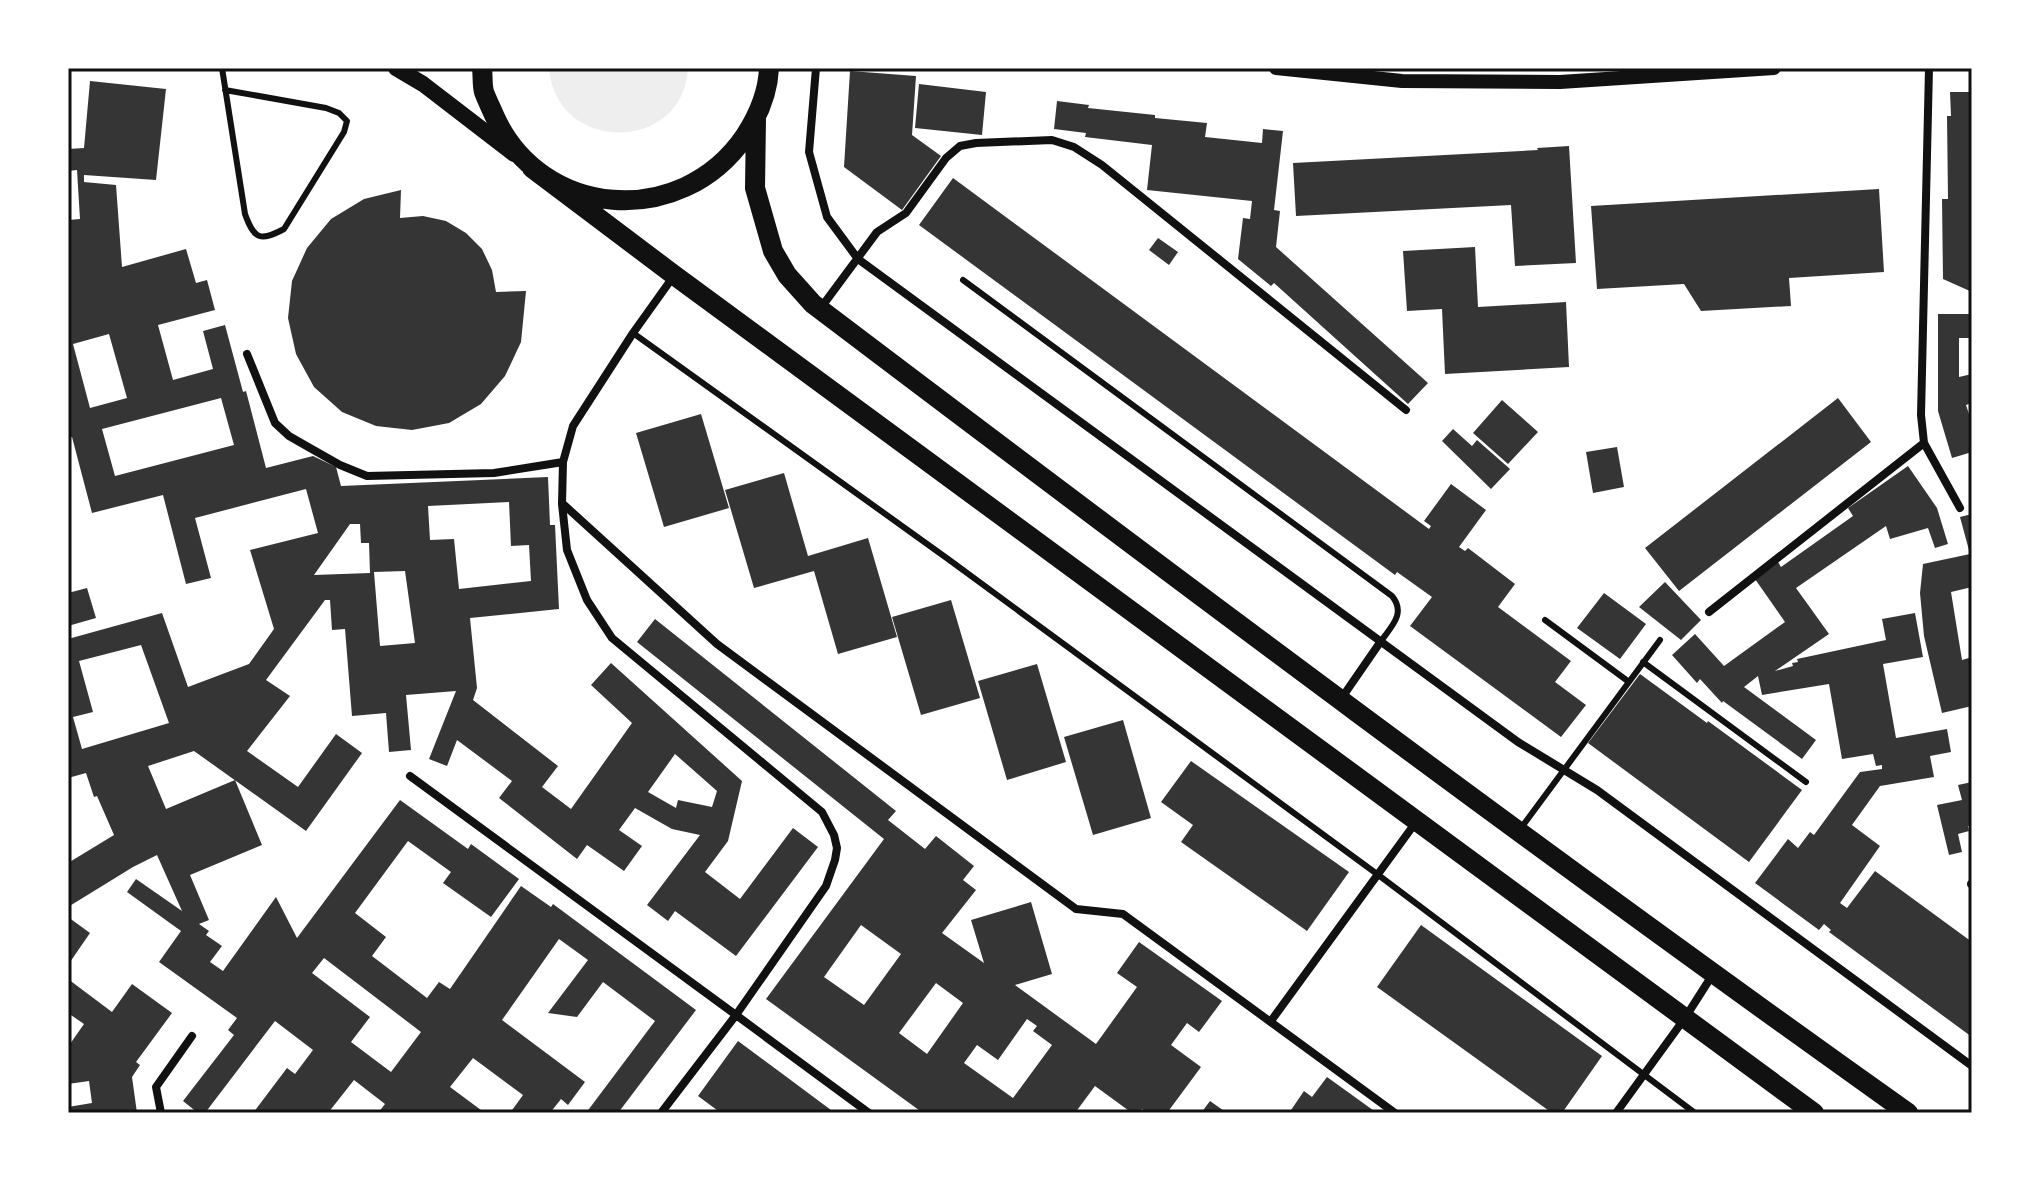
<svg xmlns="http://www.w3.org/2000/svg" width="2040" height="1181" font-family="Mulish,sans-serif">
	<style>
		.green { fill: #eee }
		.building { fill: #353535; fill-rule: evenodd }
		.lines { fill: none; stroke-linecap: round; stroke-linejoin: round }
		.service { stroke: #111; stroke-width: 6 }
		.minor { stroke: #111; stroke-width: 8 }
		.tertiary { stroke: #111; stroke-width: 14 }
		.secondary { stroke: #111; stroke-width: 16 }
		.primary { stroke: #111; stroke-width: 20 }
		.neatline { fill: none; stroke: #111; stroke-width: 3 }
	</style>
	<rect width="100%" height="100%" fill="#fff"/>
	<!-- green -->
	<path class="green" d="M549,68h139c-4,85 -132,87 -139,0z"/>
	<!-- building -->
	<path class="building" d="M850,71l66,5 -4,59 29,21 -39,54 -58,-43z
		M90,81l76,8 -10,91 -72,-5v7l32,3 6,82 64,-18 10,34 11,-3 8,30 -57,15 15,55 40,-11 -10,-38 22,-6 18,67 3,-1 20,77 47,-12 23,11 5,19 207,-9 2,48h5l4,84 -89,9 7,70 -4,12 85,66 -16,21 29,22 61,-86 -41,-38 20,-22 131,118 -14,60 -23,31 35,27 53,-71 25,19 -82,109 -61,-45 -7,10 -21,-16 53,-70 -28,-6 -37,-21 -16,22 23,16 -18,25 -37,-26 -10,14 -78,-61 13,-17 -55,-41 -10,26 -18,-7 27,-68 -50,4 5,55 -22,2 -3,-39 -34,3 -7,-87 -13,1 -2,-30h-5l-59,80 24,16 -43,55 51,36 38,-53 26,19 -56,78 -112,-80 -46,15 18,43 69,-29 27,65 -72,30 19,45 -10,4 10,7 -3,4 16,11 -12,16 13,9 53,-74 21,41 103,-138 68,49 3,-5 48,35 -28,38 -48,-34 8,-11 -43,-31 -53,72 31,24 -14,19 55,42 12,-16 11,7 71,-103 30,21 2,-3 143,106 -78,103h-32l69,-92 -52,-39 -26,35 -29,-4 40,-53 -29,-21 -57,81 83,62 -17,23 -7,-6 -11,14h-40l13,-18 -50,-37 -23,29 35,26h-107l7,-9 -31,-24 -26,33h-75l34,-45 8,6 18,-24 -38,-29 -70,92h-7l-15,-12 51,-66 -6,-5 9,-12 -78,-56 22,-31 -54,-39 9,-13 46,32 -25,-56 -24,12 -65,40v-44l46,-28 -17,-39 -3,1 -8,-24 -18,5v-139l94,-26 26,74 61,-23 25,-35 -24,-79 68,-17 -12,-44 -111,29 16,60 -25,6 -23,-89 -71,18 -20,-76 -4,1v-218l12,-1 -3,-49 -9,1v-22l16,-1zM109,334l18,64 -37,10 -17,-64zM221,398l13,47 -119,31 -13,-47zM509,502l2,44 18,-1 2,36 -72,8 -5,-50 -24,1 -2,-34zM350,524h10l1,19h8l1,30 -56,2zM405,571l10,72 -35,3 -6,-74zM141,645l28,78 -87,26 -9,-32 20,-5 -14,-51zM675,754l42,37 -5,16 -34,-7 -2,8 -28,-16zM324,958l97,74 -30,40 -40,-30 19,-25 -58,-44z
		M919,84l67,8 -4,43 -67,-7z
		M1950,92h22v200l-29,-13 -1,-80h6l-1,-83h4z
		M1057,101l32,4 -1,3 67,7v3l52,5 -2,14 57,6 1,-14 20,2 -9,79 6,1 -4,36 152,136 -20,21 -134,-121 -3,3 -33,-27 5,-41 7,1 2,-18 -105,-11 5,-45 -67,-8 1,-4 -32,-4z
		M1569,146l7,117 -61,3 -4,-61 -215,11 -3,-53 245,-13 -1,-2z
		M953,178l476,351 2,-3 -7,-5 27,-37 35,26 -27,37 6,4 3,-3 47,36 -17,23 73,54 -16,21 31,23 -25,32 -151,-111 22,-29 -35,-25 -2,3 -476,-350z
		M1879,189l5,83 -95,6 2,28 -90,5 -17,-27 -87,5 -6,-83z
		M401,190l-1,28 23,-2 23,5 20,12 16,16 10,21 4,22 30,-1 -5,51 -16,34 -24,28 -32,19 -37,7 -36,-4 -34,-14 -28,-25 -18,-33 -8,-36 4,-37 15,-33 24,-29 33,-20z
		M1158,238l20,14 -9,13 -20,-15z
		M1475,247l3,60 88,-5 3,65 -124,7 -3,-65 -35,2 -4,-60z
		M1938,314h34v24h-13v39l13,-3v29l-6,2 6,18v29l-20,6 -14,-47z
		M1838,398l33,44 -192,149 -34,-43z
		M1502,400l36,32 -30,32 -35,-31z
		M701,414l28,94 -65,19 -28,-94z
		M1453,429l19,17 5,-6 33,29 -19,20 -49,-48z
		M1617,447l7,40 -31,6 -7,-41z
		M1908,466l29,42 11,36 -13,4 -7,-20 -38,11 -4,-13 -90,62 33,46 -54,37 18,-5 -1,-3 6,-1 -1,-3 89,-19 -4,-21 33,-6 8,44 -40,7 13,74 51,-9 4,23 -21,4 4,21 -54,9 -28,39 28,21 -40,57 7,5 28,-37 97,71v95l-143,-105 2,-2 -7,-6 -5,6 -64,-47 33,-44 10,9 12,-16 4,3 46,-63 22,-3v-4l-6,1 -3,-12 -31,5 -13,-75 -67,11 -4,-19 -14,11 72,53 -14,19 -79,-58 -1,2 -22,-24 -3,4 -25,-28 23,-21 29,32 61,-44 -30,-43 23,-17 3,5 72,-51 -5,-8z
		M784,473l24,83 60,-18 29,99 -59,17 -24,-83 -60,17 -29,-98z
		M1972,514v73l-21,5 11,68 10,-3v49l-30,7 -18,-77 -4,-43 3,-29 47,-10 -10,-37z
		M1665,582l36,38 -20,20 -42,-33z
		M87,588l9,30 -28,8v-33z
		M1604,593l42,31 -26,35 -43,-31z
		M951,600l29,98 -59,17 -29,-98z
		M655,619l241,192 -8,9 37,29 11,-13 38,30 -11,14 13,10 -34,43 42,30 -13,-43 60,-18 21,72 -37,11 81,59 41,-57 -20,-14 22,-31 83,59 -23,31 -12,-9 -16,22 30,22 -34,46h-20l-5,-4 -3,4h-7l-37,-27 -20,27h-152l-157,-114 118,-160 -247,-197zM861,925l40,29 -37,51 -40,-28zM936,983l27,20 -36,51 -28,-21zM1027,1019l10,7 -4,5 19,14 -39,53 -49,-35 13,-18 21,15z
		M1037,664l29,98 -59,18 -29,-99z
		M1640,674l67,49 1,-2 94,69 -53,72 -161,-119z
		M1123,720l28,98 -58,17 -29,-98z
		M1191,761l158,111 -42,59 -126,-89 12,-17 -32,-23z
		M1972,782v43l-4,1 1,5 -11,3 4,18 -13,3 -12,-50 25,-5 -4,-15z
		M68,917l22,16 -22,32z
		M1421,925l181,131 -40,57h-10l-175,-126z
		M68,979l44,33 20,-28 40,29 -36,49 4,3 -8,12 5,36h-69v-6l24,-4 -3,-22 -21,3v-41l2,1 14,-20 -16,-11z
		M738,1041l50,37 47,35h-114l-23,-17z
		M1327,1077l50,36h-88l15,-22 8,6z
		M1210,1101l17,12h-26z"/>
	<g class="lines">
		<!-- service -->
		<path class="service" d="M222,68l23,146c9,25 15,28 39,15l60,-97 3,-11 -8,-8 -13,-5 -101,-18
			M963,280l429,316c14,17 0,30 -11,45
			M633,333l315,226 429,315 318,239
			M1545,620l84,62
			M1643,662l163,120
			M1521,828l139,-188"/>
		<!-- minor -->
		<path class="minor" d="M816,68l-7,84 18,65 31,42 660,483 79,48 375,276
			M673,277l-40,56 -60,93 -10,36 -1,42 5,46 20,50 25,38 210,174 12,23 3,13 -2,12 -9,26 -90,129 133,98
			M820,309l57,-77 29,-19 40,-55 14,-12 16,-3 76,-3 22,7 28,18 304,245
			M247,354l28,69 14,13 21,12 30,17 27,11 127,-3 69,-11
			M1924,443l36,65
			M563,504l154,140 359,265 47,5 272,199
			M1709,612l215,-169 -3,-28 8,-347
			M1341,699l40,-58
			M410,776l326,239 -75,98
			M1971,884h1
			M1271,1021l145,-199
			M161,1113l-5,-26 36,-51
			M1616,1113l69,-95 28,-44"/>
		<!-- tertiary -->
		<path class="tertiary" d="M1276,68l126,13 158,1 214,-14"/>
		<!-- secondary -->
		<path class="secondary" d="M396,68l27,16 91,70"/>
		<!-- primary -->
		<path class="primary" d="M482,68c1,8 0,17 2,24 3,8 7,16 10,23 46,104 187,115 251,21 13,-20 23,-43 24,-68
			M756,119l-1,69 18,63 14,24 26,29c362,274 725,546 1095,809
			M532,168l142,107 1140,838"/>
	</g>
	<!-- border -->
	<rect width="2040" height="1181" fill="none" stroke="#ffffff" stroke-width="140"/>
	<rect x="70" y="70" width="1900" height="1041" class="neatline"/>
</svg>
